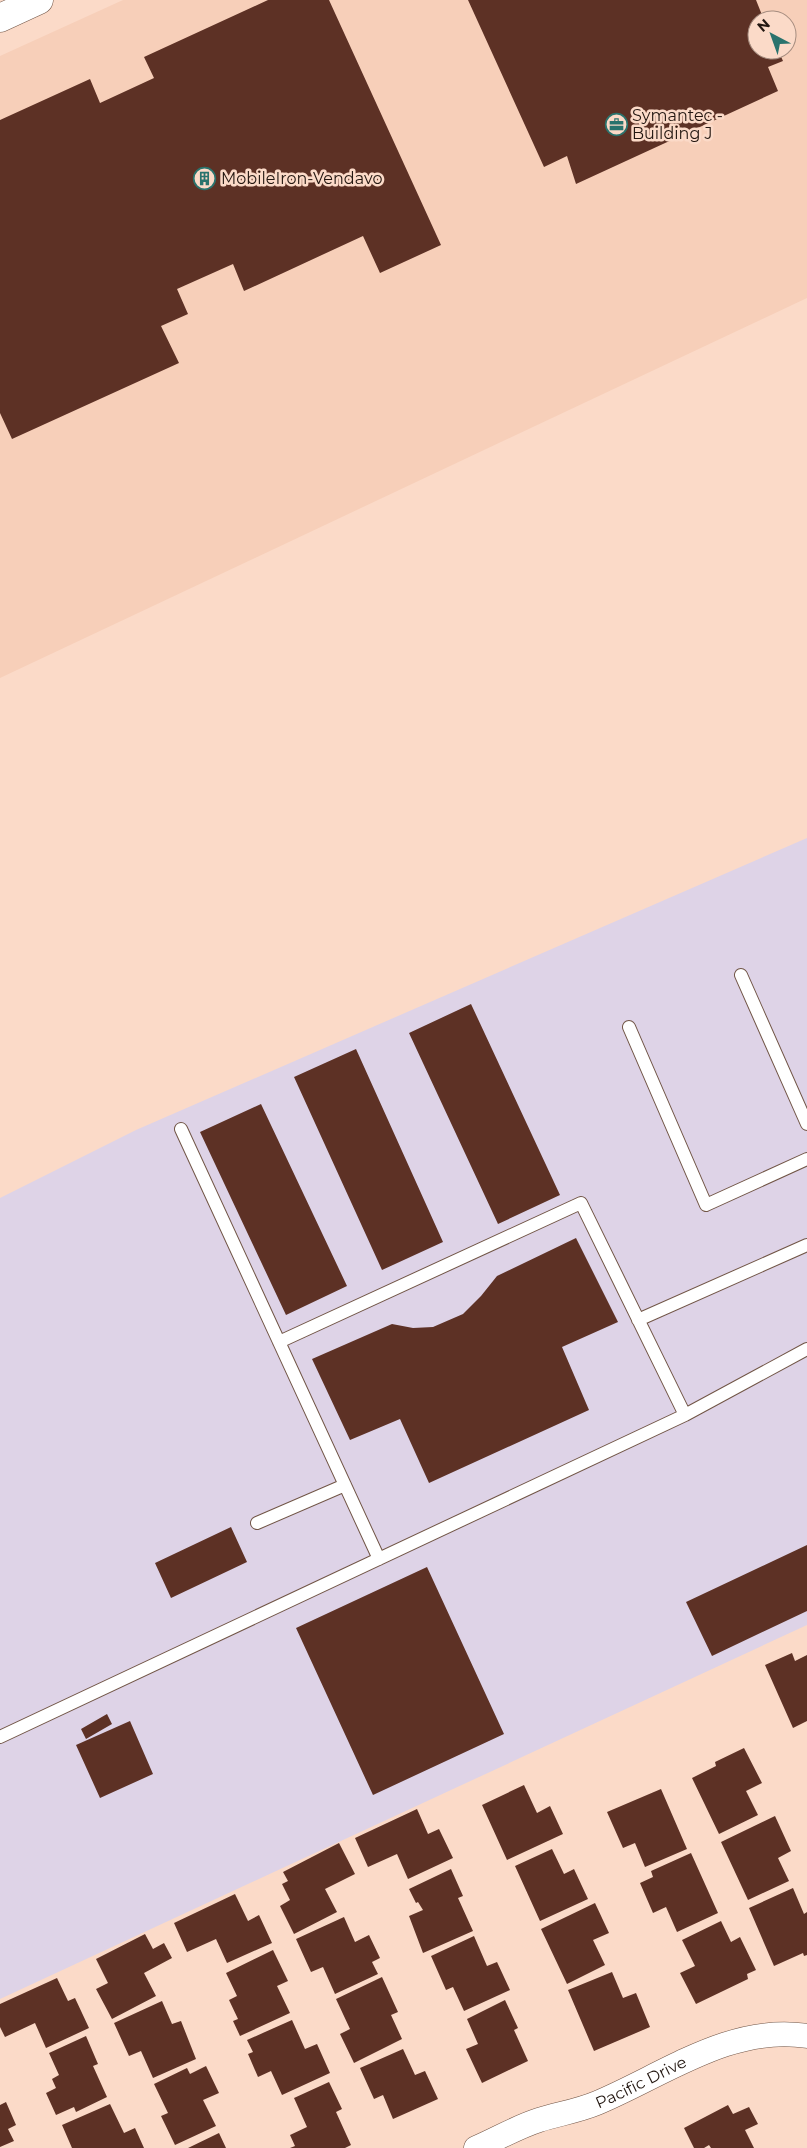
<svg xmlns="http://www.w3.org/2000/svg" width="807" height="2148" font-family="Montserrat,sans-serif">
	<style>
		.built { fill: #f7cfb9; fill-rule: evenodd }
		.industrial { fill: #ded3e7 }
		.building { fill: #5d3125 }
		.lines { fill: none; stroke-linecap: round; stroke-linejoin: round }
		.service-casing { stroke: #715546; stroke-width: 14 }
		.minor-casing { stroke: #715546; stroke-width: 25 }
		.secondary-casing { stroke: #715546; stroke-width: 29 }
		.service { stroke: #fff; stroke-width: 12 }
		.minor { stroke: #fff; stroke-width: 24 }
		.secondary { stroke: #fff; stroke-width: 28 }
		.labels { text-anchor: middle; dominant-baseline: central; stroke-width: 5; stroke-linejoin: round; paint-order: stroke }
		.poi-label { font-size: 16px; fill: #231711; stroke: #fbdac8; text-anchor: start }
		.street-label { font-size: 16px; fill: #231711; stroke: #fbdac8 }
	</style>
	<rect width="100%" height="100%" fill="#fbdac8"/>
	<!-- built -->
	<path class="built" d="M123,0h684v298l-807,380v-622zM757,20h30v30h-30z"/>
	<!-- industrial -->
	<path class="industrial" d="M807,838v787l-807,374v-801l136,-68z"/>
	<!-- building -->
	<path class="building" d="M268,0h61l112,245 -61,28 -17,-37 -119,55 -11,-27 -56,25 11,25 -27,12 18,37 -167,76 -12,-26v-293l90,-41 10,24 54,-25 -10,-21z
		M468,0h288l8,20h-7v30h21l5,11 -15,6 10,24 -202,93 -9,-28 -23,11z
		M471,1004l89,191 -62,29 -89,-191z
		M356,1049l87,193 -61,28 -88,-193z
		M261,1104l86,182 -61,29 -86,-183z
		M576,1238l42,84 -56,25 27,63 -160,73 -29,-64 -50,21 -38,-81 80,-35 21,4 20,-1 30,-13 18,-18 16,-20z
		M231,1527l16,35 -76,36 -16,-35z
		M807,1545v66l-95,45 -26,-54z
		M427,1567l77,167 -131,61 -77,-167z
		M792,1653l3,8 12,-6v66l-14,7 -28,-63z
		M107,1714l5,10 -26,15 -5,-10z
		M130,1721l23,53 -53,24 -24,-53z
		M744,1748l18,35 -16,8 12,24 -39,19 -27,-56 24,-12 -1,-4z
		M524,1785l13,28 13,-7 13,28 -56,26 -25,-55z
		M661,1789l26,60 -42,18 -10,-24 -12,5 -16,-36z
		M417,1809l11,25 11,-5 14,29 -45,21 -11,-25 -29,13 -13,-29z
		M775,1816l16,35 -13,7 11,23 -41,19 -27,-58z
		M339,1843l16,31 -30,15 12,23 -43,22 -14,-28 10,-6 -8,-16 6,-3 -5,-9z
		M552,1849l12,25 10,-5 14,30 -48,22 -25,-55z
		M691,1853l27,60 -41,19 -11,-25 -13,6 -13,-30 13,-6 -2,-6z
		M451,1869l12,27 -5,2 15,33 -50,22 -14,-37 14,-6 -5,-8 -2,1 -7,-14z
		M793,1888l11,26 3,-2v43l-3,1 -1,-3 -29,13 -25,-58z
		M235,1894l13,27 11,-6 13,28 -45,20 -11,-24 -29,13 -13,-29z
		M595,1903l14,30 -16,7 12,25 -38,19 -26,-55z
		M344,1917l11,25 14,-7 11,23 -8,4 6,12 -43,20 -12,-27 -12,5 -15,-33z
		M721,1921l10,21 9,-5 16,33 -9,4 1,5 -52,25 -16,-31 15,-7 -13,-26z
		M145,1934l8,15 11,-6 8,15 -28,15 12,23 -44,23 -16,-30 12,-6 -12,-24z
		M474,1936l13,30 10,-4 13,28 -46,21 -11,-24 -7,3 -15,-34z
		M273,1950l15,31 -11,5 13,27 -50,23 -7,-15 5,-2 -9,-19 8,-4 -11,-23z
		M612,1972l11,26 13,-5 14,34 -56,24 -26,-61z
		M382,1977l16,35 -7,3 11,24 -48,24 -14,-29 10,-5 -14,-30z
		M57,1978l11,23 7,-3 14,30 -43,20 -11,-25 -30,14 -5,-10v-23z
		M505,2000l13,28 -4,2 14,31 -46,22 -16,-34 12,-5 -11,-25z
		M162,2001l10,23 9,-3 15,38 -43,19 -12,-27 -12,5 -15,-33z
		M292,2020l13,29 12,-5 13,29 -48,22 -11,-24 -13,6 -10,-23 5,-2 -6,-12z
		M86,2036l12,28 -5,2 14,31 -31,15 -2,-5 -18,8 -10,-22 10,-5 -4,-9 7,-4 -10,-22z
		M403,2049l12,26 10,-4 13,28 -45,20 -10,-24 -9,4 -14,-31z
		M206,2066l13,27 -16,7 13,26 -41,19 -14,-29 7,-3 -14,-29 33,-16 3,6z
		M329,2082l13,27 -6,3 15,33 -6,3h-55l5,-2 -5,-11 17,-8 -13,-29z
		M6,2102l10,23 -8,4 6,12 -14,6v-42z
		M110,2104l14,29 11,-5 9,20h-72l-10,-23z
		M728,2105l5,9 16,-7 9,17 -13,6 9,18h-43l-2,-3 -5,3h-10l-10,-20z
		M219,2133l7,15h-38z"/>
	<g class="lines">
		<defs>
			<path id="service" d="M741,975l66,149
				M629,1027l77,178 101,-46
				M181,1129l198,430
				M638,1320l169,-75
				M279,1342l302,-139 104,212
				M257,1523l88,-38
				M0,1737l685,-322 122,-66"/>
			<g id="minor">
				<path id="s1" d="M476,2148c21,-9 41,-21 63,-28 19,-6 39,-9 58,-17 67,-28 134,-79 210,-67"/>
			</g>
			<path id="secondary" d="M0,18l39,-18"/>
		</defs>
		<!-- service casing -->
		<use href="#service" class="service-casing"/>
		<!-- minor casing -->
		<use href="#minor" class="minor-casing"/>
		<!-- secondary casing -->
		<use href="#secondary" class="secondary-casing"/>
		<!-- service -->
		<use href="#service" class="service"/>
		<!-- minor -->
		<use href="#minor" class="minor"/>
		<!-- secondary -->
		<use href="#secondary" class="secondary"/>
	</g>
	<!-- icons -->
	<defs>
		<symbol id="office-ring" viewBox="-11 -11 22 22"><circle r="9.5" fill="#fbdac8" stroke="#2a736d" stroke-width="1.5"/><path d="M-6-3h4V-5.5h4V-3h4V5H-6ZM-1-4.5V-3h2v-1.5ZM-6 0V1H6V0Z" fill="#2a736d"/></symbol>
		<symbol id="building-ring" viewBox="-11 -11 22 22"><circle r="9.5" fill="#fbdac8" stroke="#2a736d" stroke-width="1.5"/><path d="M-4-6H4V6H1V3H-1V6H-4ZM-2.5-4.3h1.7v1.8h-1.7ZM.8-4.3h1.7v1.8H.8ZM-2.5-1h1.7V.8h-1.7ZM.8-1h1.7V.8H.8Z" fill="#2a736d"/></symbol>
	</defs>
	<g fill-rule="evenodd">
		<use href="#office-ring" x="604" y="112" width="25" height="25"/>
		<use href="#building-ring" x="192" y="166" width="25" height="25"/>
	</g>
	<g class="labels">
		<!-- poi labels -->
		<g class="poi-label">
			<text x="632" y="115">Symantec -<tspan x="632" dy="18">Building J</tspan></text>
			<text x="221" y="178">MobileIron-Vendavo</text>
		</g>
		<!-- street labels -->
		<g class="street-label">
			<text stroke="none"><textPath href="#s1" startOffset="178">Pacific Drive</textPath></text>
		</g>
	</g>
	<!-- north arrow -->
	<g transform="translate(772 35) rotate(319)"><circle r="24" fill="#fbdac8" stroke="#a58c7f"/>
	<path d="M0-4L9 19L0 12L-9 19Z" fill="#2a736d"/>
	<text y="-8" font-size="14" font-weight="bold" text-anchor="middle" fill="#231711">N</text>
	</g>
</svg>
